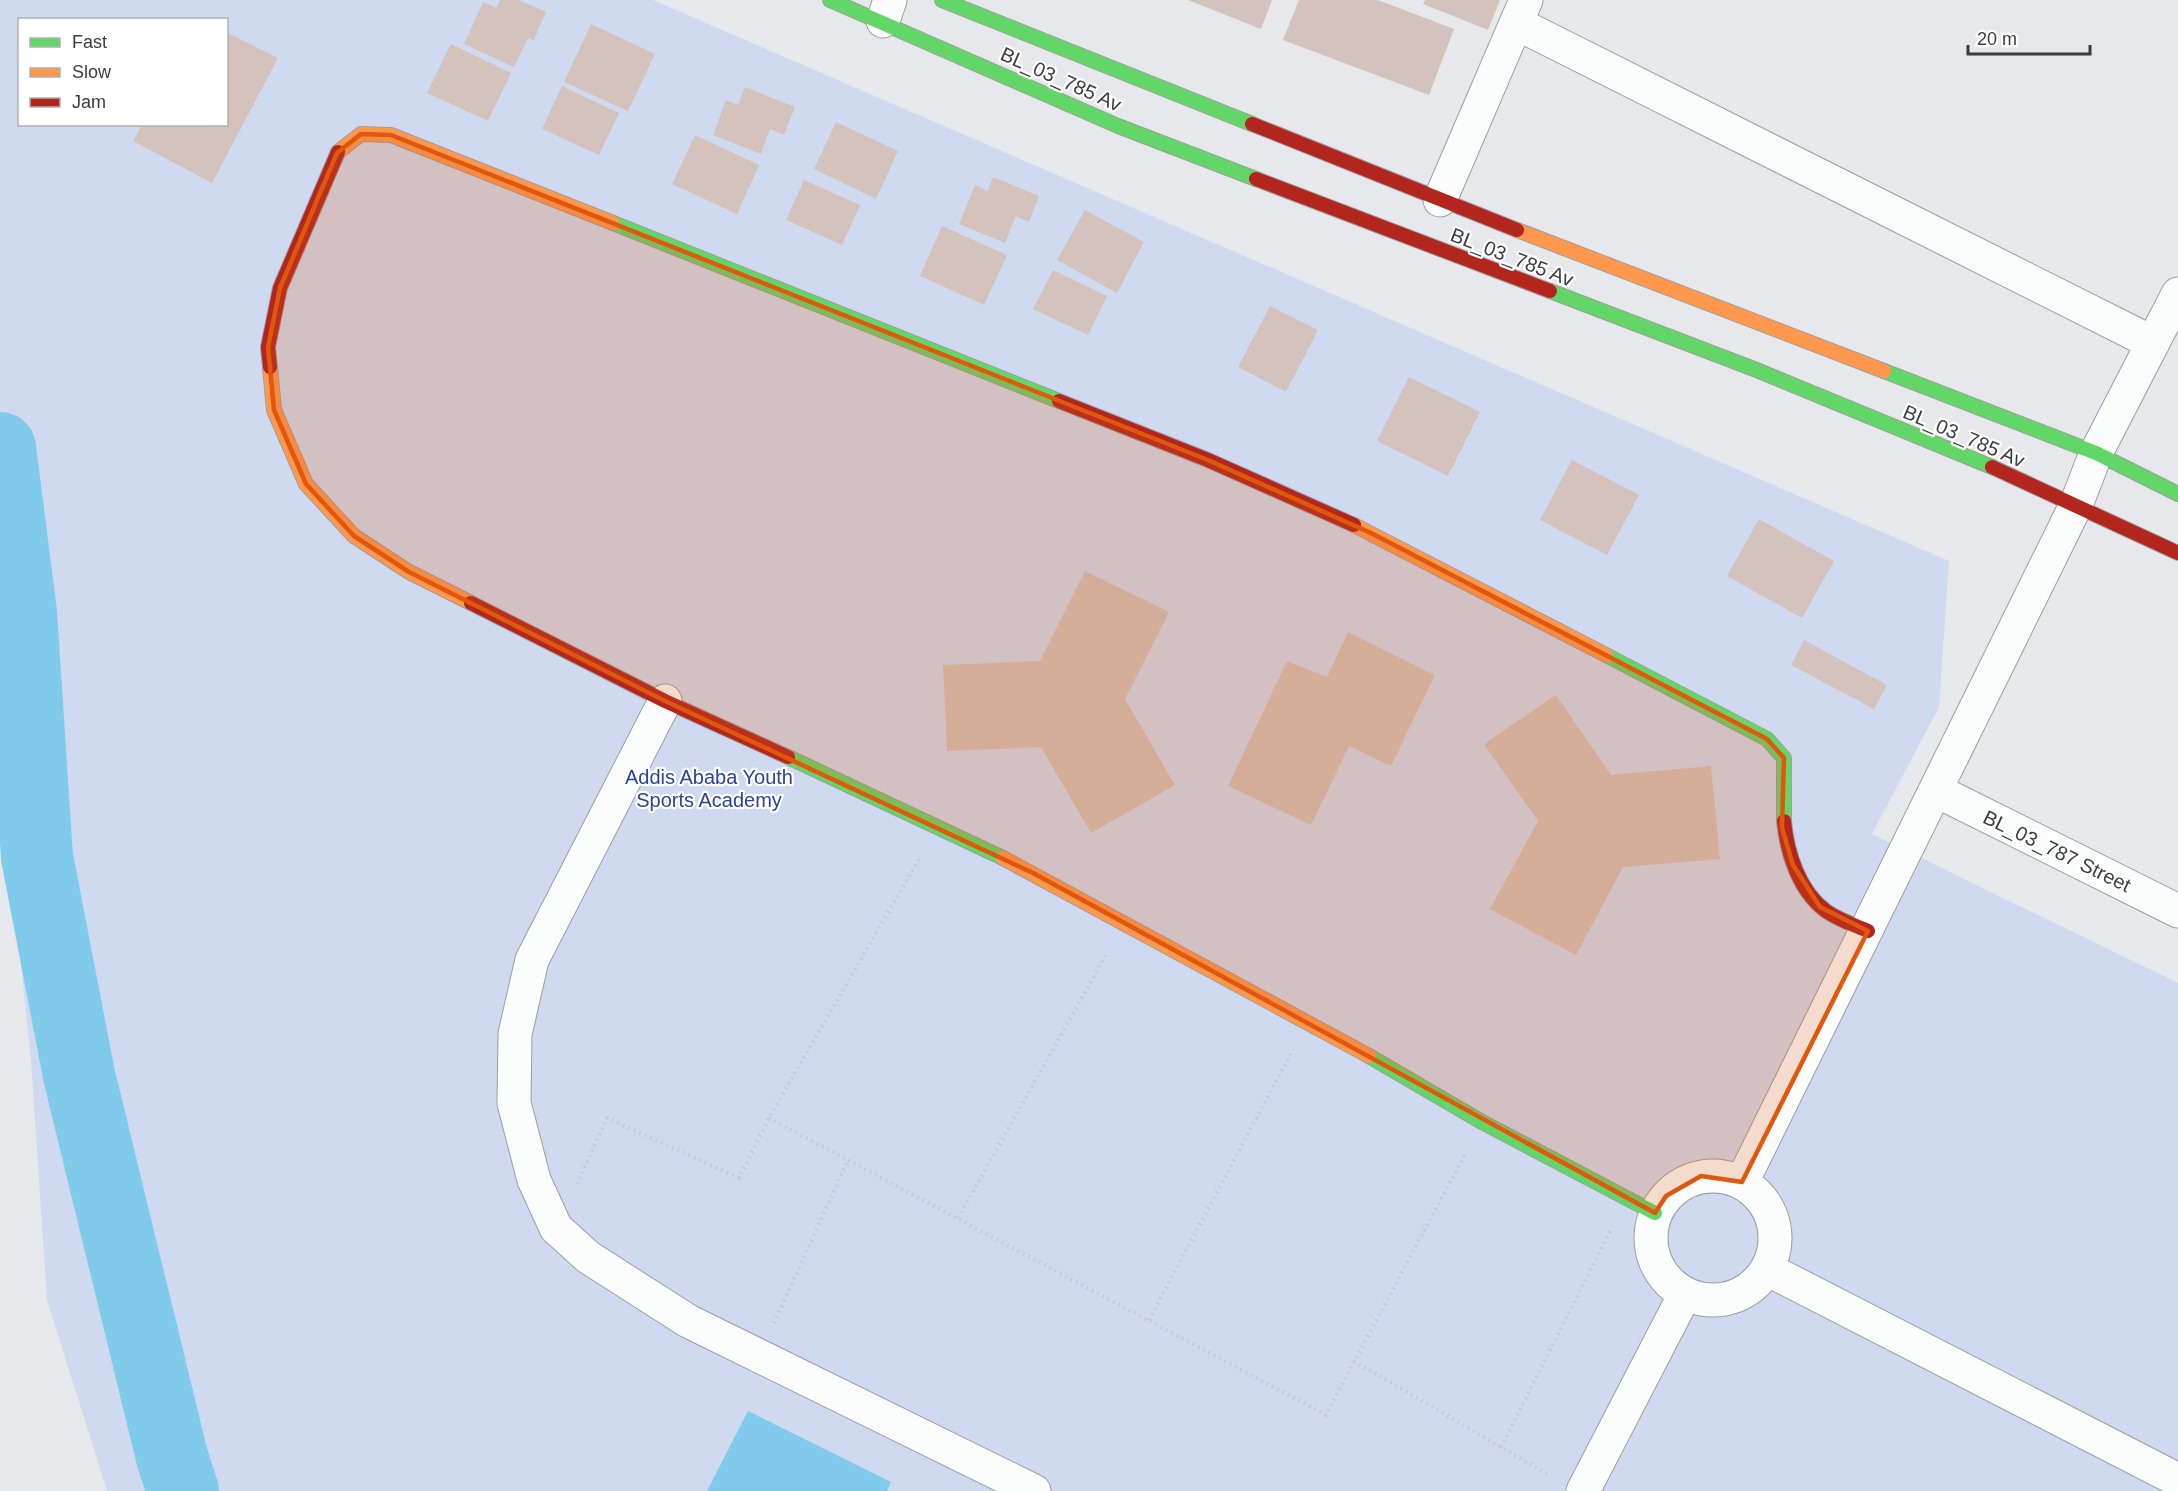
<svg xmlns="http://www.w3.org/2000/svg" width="2178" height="1491" font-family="Arial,sans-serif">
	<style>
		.green { fill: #cfdaf1; fill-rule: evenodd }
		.water { fill: #80caec }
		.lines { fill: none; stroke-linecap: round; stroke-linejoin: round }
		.river { stroke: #80caec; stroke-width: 72 }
		.building { fill: #d3c3bc }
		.street-casing { stroke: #9d9ea0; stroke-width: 35 }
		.fast-casing { stroke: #9d9ea0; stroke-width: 16 }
		.slow-casing { stroke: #9d9ea0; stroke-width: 16 }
		.jam-casing { stroke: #9d9ea0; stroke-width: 16 }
		.path { stroke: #c7c8c8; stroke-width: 4; stroke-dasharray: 1.5 4.5; stroke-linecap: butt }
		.street { stroke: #fbfcfc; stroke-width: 33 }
		.fast { stroke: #63d668; stroke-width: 14 }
		.slow { stroke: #ff974d; stroke-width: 14 }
		.jam { stroke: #b3261e; stroke-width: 14 }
		.marked { fill: #df580e; fill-opacity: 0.2; stroke: #df580e; stroke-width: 4.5; stroke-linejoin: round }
		.labels { text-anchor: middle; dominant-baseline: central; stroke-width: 4.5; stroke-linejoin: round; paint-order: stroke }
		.street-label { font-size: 20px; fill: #3c3d3e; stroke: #fff }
		.park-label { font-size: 20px; fill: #2b439c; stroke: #fff }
	</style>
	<rect width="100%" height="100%" fill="#e6e8eb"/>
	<!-- green -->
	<path class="green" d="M0,0h653l1296,561 -10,146 -67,127 306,149v508h-2071l-60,-191 -16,-240 -31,-301zM20,20h206v104h-206z"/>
	<!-- water -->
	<path class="water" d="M748,1411l143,71 -4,9h-180z"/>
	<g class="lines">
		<!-- river -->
		<path class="river" d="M0,448l21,164 16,245 42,218 93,382 11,34"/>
	</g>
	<!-- building -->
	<path class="building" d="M500,0h19l27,12 -12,28 -6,-2 -14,29 -50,-23 19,-42 13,6z
		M1188,0h84l-11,29z
		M1299,0h79l76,29 -25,66 -146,-55z
		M1425,0h75l-12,30 -65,-26z
		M591,24l64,30 -27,57 -64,-29z
		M226,32l52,26 -66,125 -79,-42 9,-17h84z
		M451,44l60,29 -23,48 -61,-28z
		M562,86l57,27 -20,42 -57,-26z
		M745,87l50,20 -11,28 -14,-6 -9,25 -48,-19 13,-35 12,5z
		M836,122l62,29 -22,48 -62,-30z
		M695,135l64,30 -22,49 -65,-30z
		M993,177l46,19 -10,26 -13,-6 -11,27 -46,-19 16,-39 12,6z
		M804,180l56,25 -18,40 -56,-25z
		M1085,210l59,32 -27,51 -60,-33z
		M942,226l65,29 -23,50 -64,-29z
		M1053,270l54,26 -19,39 -55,-26z
		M1270,306l48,24 -32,62 -48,-25z
		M1409,377l71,35 -32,64 -71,-35z
		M1572,460l67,35 -32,60 -67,-35z
		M1759,519l75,42 -32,57 -75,-42z
		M1085,571l84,41 -44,87 50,86 -84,48 -50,-86 -94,4 -4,-86 97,-4z
		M1348,632l87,43 -44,91 -42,-20 -38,79 -83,-39 59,-125 40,16z
		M1804,640l83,45 -13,24 -83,-44z
		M1556,695l55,80 100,-9 9,93 -97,8 -47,88 -86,-46 48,-88 -54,-77z"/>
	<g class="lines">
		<defs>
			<path id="street" d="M883,21l7,-21
				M1516,23l637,320
				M1440,200l86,-200
				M665,701l-133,259 -17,74 -1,69 20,77 22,48 32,29 100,64 346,170
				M1937,791l241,120
				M1651 1238a62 62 0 1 1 124 0a62 62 0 1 1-124 0Z
				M1742,1182l334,-677 20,-52 82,-159
				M1767,1269l411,211
				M1583,1491l102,-197"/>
			<path id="fast" d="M830,0l288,126 138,53
				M942,0l310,124
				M613,223l446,178
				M1550,291l204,78 238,98
				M1884,371l212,82 82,41
				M1606,655l161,84 17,19v63
				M788,757l215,101
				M1369,1056l113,66 173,91"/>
			<path id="slow" d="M338,152l23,-18 30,1 222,88
				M1517,230l367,141
				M270,367l4,43 32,74 48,52 55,36 62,31
				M1354,525l252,130
				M1003,858l366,198"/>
			<path id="jam" d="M1252,124l265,106
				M1256,179l294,112
				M270,367l-2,-20 12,-59 58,-136
				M1059,401l149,59 146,65
				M1992,467l186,86
				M471,603l194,98 123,56
				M1784,821c3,32 15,70 42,90 13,9 28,14 42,20"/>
		</defs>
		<!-- street casing -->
		<use href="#street" class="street-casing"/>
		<!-- fast casing -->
		<use href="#fast" class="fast-casing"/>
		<!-- slow casing -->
		<use href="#slow" class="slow-casing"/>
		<!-- jam casing -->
		<use href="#jam" class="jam-casing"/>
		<!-- path -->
		<path class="path" d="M769,1118l557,297 139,-261
			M577,1184l30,-66 132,60 30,-60 150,-259
			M958,1218l148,-263
			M1149,1320l142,-267
			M774,1323l74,-163
			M1354,1361l196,115
			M1501,1447l109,-216"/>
		<!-- street -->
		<use href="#street" class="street"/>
		<!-- fast -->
		<use href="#fast" class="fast"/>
		<!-- slow -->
		<use href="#slow" class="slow"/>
		<!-- jam -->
		<use href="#jam" class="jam"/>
	</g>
	<!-- marked area -->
	<path class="marked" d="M361,134l30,1 817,325 163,73 396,206 17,19 -2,70 11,37 27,42 48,24 -126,251 -41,-6 -35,20 -11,17 -622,-340 -368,-172 -256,-129 -55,-36 -48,-52 -32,-74 -6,-63 12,-59 57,-135z"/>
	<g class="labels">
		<!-- street labels -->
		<g class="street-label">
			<text transform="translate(1061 79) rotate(24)">BL_03_785 Av</text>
			<text transform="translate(1512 257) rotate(21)">BL_03_785 Av</text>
			<text transform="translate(1964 436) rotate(23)">BL_03_785 Av</text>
			<text transform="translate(2057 851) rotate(26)">BL_03_787 Street</text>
		</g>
		<!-- park labels -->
		<g class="park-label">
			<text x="709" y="777">Addis Ababa Youth<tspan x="709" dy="23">Sports Academy</tspan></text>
		</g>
	</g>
	<!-- legend -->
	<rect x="18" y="18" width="210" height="108" fill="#ffffff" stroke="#b1b1b2" stroke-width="1.5"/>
	<rect x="30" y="38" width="30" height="9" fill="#63d668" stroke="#b1b1b2" stroke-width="1.5"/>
	<text x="72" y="48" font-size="18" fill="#3c3d3e">Fast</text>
	<rect x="30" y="68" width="30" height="9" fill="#ff974d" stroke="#b1b1b2" stroke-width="1.5"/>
	<text x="72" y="78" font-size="18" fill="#3c3d3e">Slow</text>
	<rect x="30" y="98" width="30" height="9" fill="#b3261e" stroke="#b1b1b2" stroke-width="1.5"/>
	<text x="72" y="108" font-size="18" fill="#3c3d3e">Jam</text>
	<!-- scale -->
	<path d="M1968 45v9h122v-9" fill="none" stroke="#3c3d3e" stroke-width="3"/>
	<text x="1977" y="45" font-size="18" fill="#3c3d3e" stroke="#ffffff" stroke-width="4.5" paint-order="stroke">20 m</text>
</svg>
